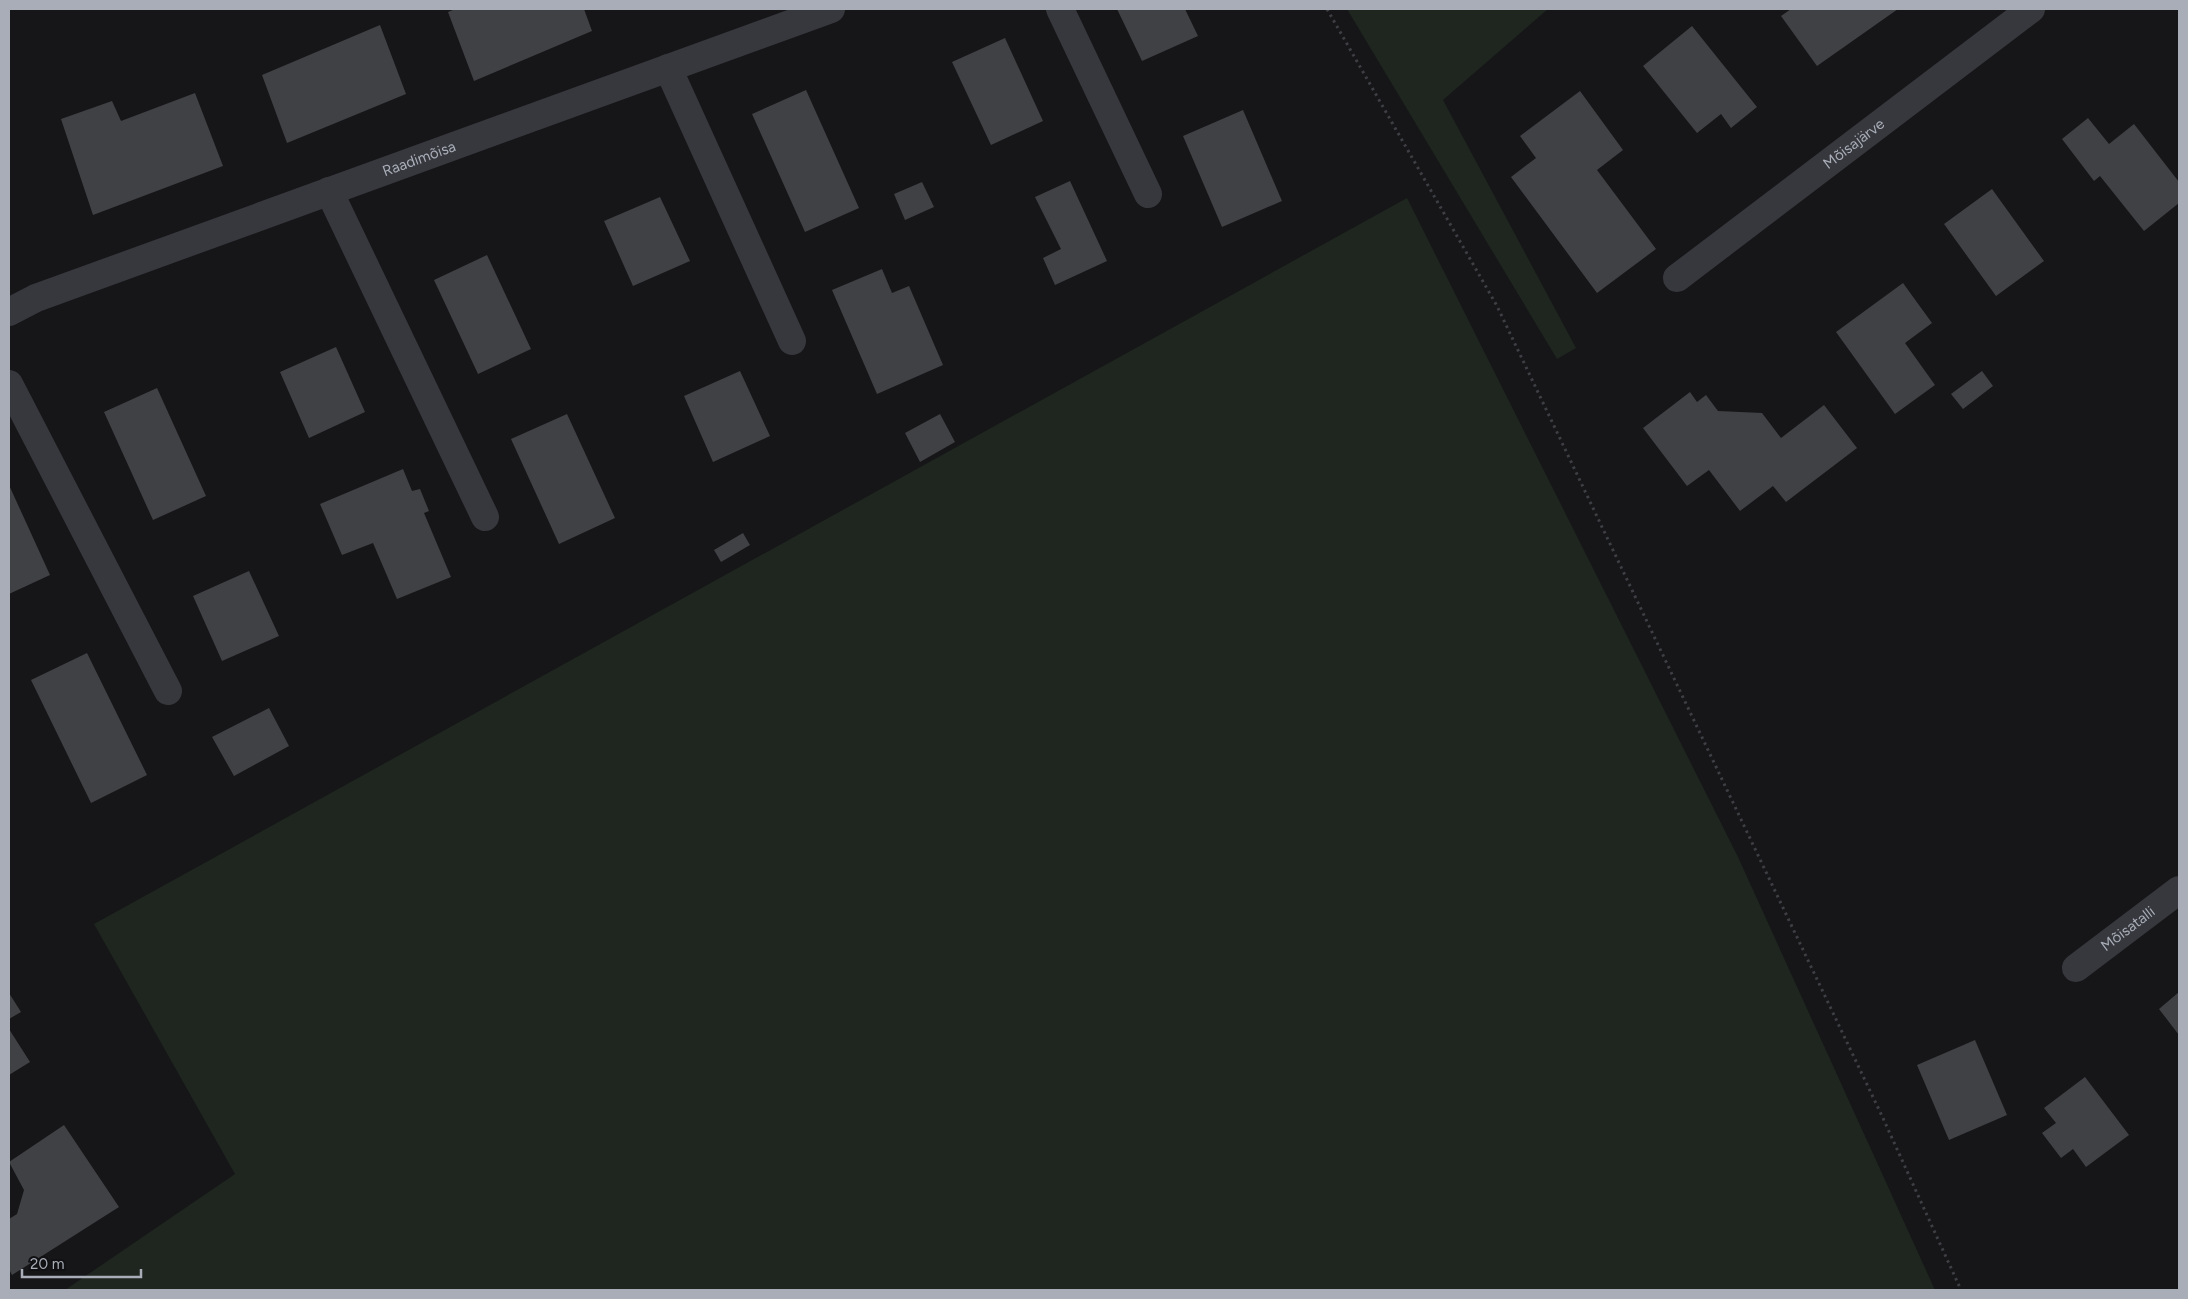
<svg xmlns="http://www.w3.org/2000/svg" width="2188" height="1299" font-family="Figtree,sans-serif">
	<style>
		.green { fill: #1e261f }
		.building { fill: #404145 }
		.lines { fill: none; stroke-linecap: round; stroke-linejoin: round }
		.path { stroke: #3d3f44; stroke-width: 3; stroke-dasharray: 2.5 4; stroke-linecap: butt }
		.minor { stroke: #37383d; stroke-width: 28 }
		.labels { text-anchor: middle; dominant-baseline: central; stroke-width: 4; stroke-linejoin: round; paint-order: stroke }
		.street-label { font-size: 15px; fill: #a8adb8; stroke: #111113 }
	</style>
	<rect width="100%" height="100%" fill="#161618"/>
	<!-- green -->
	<path class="green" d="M1347,9h201l-105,91 133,248 -19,11z
		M1407,198l331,659 197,433h-1870l170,-116 -141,-250z"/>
	<!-- building -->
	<path class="building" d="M455,9h129l8,22 -118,50 -26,-69z
		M1117,9h68l13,27 -56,25z
		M1791,9h107l-81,57 -36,-50z
		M380,25l26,69 -119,49 -25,-68z
		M1692,26l65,81 -26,21 -10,-14 -24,19 -54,-67z
		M1005,38l38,83 -52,24 -39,-83z
		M806,90l53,118 -54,24 -53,-118z
		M1580,91l43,59 -26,20 59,79 -59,44 -86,-116 25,-19 -16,-22z
		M195,93l28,73 -130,49 -32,-96 51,-18 9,20z
		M1243,110l39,91 -60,26 -39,-91z
		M2088,118l21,26 25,-20 45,58v21l-35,28 -44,-55 -6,5 -32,-42z
		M1070,181l37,80 -52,24 -12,-27 18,-9 -26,-52z
		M922,182l12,25 -29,13 -11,-26z
		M1992,189l52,72 -48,35 -52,-72z
		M660,197l30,64 -57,25 -29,-65z
		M487,255l44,94 -53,25 -44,-94z
		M882,269l10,24 17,-7 34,79 -66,29 -45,-104z
		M1903,283l29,40 -27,20 30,42 -40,29 -59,-82z
		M336,347l29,65 -56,26 -29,-66z
		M740,371l30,65 -57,26 -29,-66z
		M1982,371l11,15 -30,23 -12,-15z
		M157,388l49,108 -53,24 -49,-108z
		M1690,392l7,10 9,-7 12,16 44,2 19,25 43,-33 33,43 -71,54 -13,-16 -33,25 -31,-41 -22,16 -44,-58z
		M567,414l48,104 -56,26 -48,-105z
		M940,414l15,28 -35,20 -15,-29z
		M403,469l9,22 8,-2 9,22 -5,2 27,64 -54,22 -24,-56 -31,12 -22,-51z
		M9,485l41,90 -41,19z
		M743,533l7,12 -29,17 -7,-12z
		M249,571l30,65 -57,25 -29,-65z
		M87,653l60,122 -56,28 -60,-123z
		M269,708l20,38 -55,30 -22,-39z
		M2179,992v43l-20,-26z
		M9,993l12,19 -12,7z
		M9,1029l21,33 -21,13z
		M1975,1040l32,75 -58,25 -32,-75z
		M2085,1077l44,58 -43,32 -13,-18 -12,9 -19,-25 14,-10 -12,-15z
		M64,1125l55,82 -107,68 -3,-6v-50l8,-5 7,-24 -15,-28z"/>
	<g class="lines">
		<!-- path -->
		<path class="path" d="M1327,9l170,297 385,810 79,174"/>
		<!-- minor -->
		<g class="minor">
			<path d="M1060,9l88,185"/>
			<path d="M668,68l124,273"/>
			<path d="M329,191l156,326"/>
			<path id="s1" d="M1677,278l354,-269"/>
			<path id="s2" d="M9,312l27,-14 795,-289"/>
			<path d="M9,384l159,307"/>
			<path id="s3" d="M2076,968l103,-78"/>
		</g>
	</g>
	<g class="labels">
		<!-- street labels -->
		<g class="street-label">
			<text stroke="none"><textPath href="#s1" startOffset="222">Mõisajärve</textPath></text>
			<text stroke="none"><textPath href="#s2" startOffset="438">Raadimõisa</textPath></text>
			<text stroke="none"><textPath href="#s3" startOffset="65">Mõisatalli</textPath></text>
		</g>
	</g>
	<!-- border -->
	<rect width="2188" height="1299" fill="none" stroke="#a8adb8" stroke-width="20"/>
	<!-- scale -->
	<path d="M22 1269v8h119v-8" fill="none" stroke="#a8adb8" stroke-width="2.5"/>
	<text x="30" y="1269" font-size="15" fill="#a8adb8" stroke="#111113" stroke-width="4" paint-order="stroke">20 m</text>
</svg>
